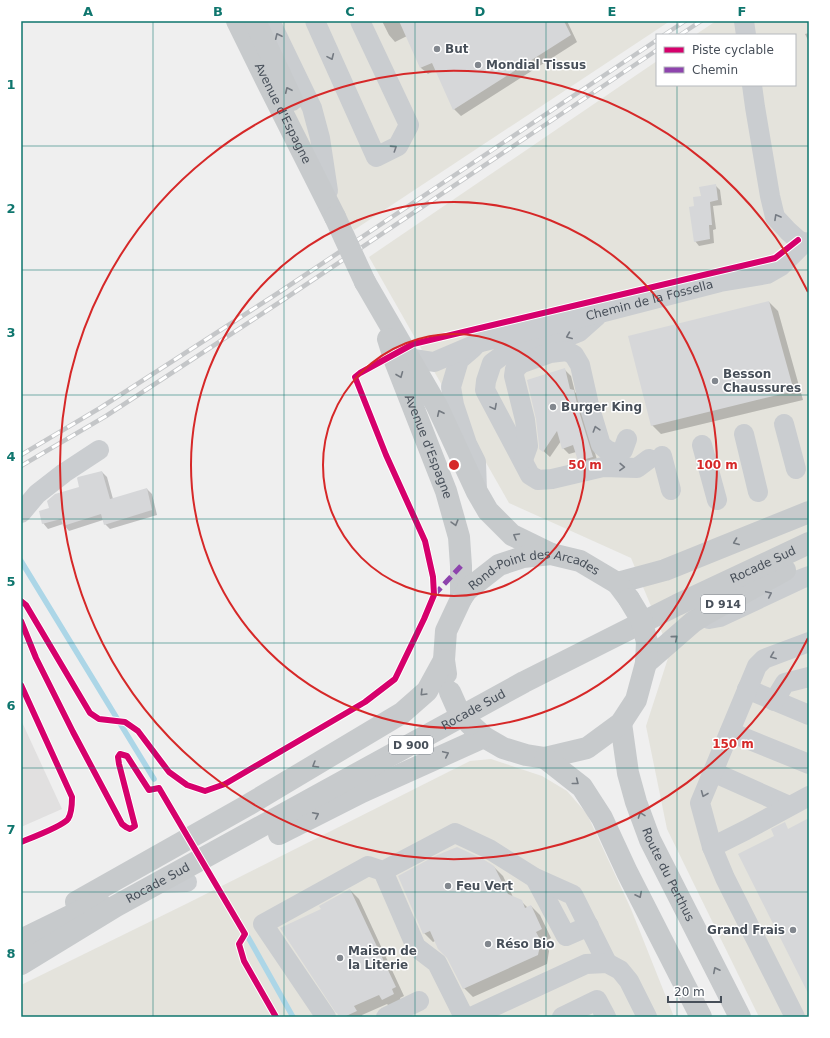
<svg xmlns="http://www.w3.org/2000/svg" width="830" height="1038" font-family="'DejaVu Sans',sans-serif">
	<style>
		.commercial { fill: #e4e3dc }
		.education { fill: #e1e0e0 }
		.shadow { fill: #0003 }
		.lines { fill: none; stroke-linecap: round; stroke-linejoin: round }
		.stream { stroke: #acd6e7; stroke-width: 5.5 }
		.building { fill: #d6d7d9 }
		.minor { stroke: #cacdd0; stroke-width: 20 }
		.major { stroke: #c7cacc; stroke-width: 22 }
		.rail-casing { stroke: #c4c6c8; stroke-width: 4.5 }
		.rail { stroke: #fff; stroke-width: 3; stroke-dasharray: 9; stroke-linecap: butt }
		.major-bridge { stroke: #c7cacc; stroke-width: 22 }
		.quiet { stroke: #8e44ad; stroke-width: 5; stroke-dasharray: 10 5; stroke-linecap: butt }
		.cycleway-casing { stroke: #fff; stroke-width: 8 }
		.cycleway { stroke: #d6006c; stroke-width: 6 }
		.oneway { stroke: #757b83 }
		.oneway2 { stroke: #747a81 }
		.grid { fill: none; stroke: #0f766e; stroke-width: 1; stroke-opacity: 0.55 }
		.ring { fill: none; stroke: #d62828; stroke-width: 2 }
		.poi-dot { fill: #82878e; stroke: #fff; stroke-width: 1.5 }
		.labels { text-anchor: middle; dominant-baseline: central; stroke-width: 3; stroke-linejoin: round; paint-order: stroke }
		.shield { fill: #fff; stroke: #7e848b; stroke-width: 1 }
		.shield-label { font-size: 11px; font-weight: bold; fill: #474f59 }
		.poi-label { font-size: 12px; font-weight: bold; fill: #474f59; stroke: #fff; text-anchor: start }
		.street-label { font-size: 12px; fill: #474f59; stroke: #fff }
		.centre { fill: #d62828; stroke: #fff; stroke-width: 2 }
		.ring-label { font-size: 12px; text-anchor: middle; font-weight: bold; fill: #d62828; stroke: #fff; stroke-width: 3; stroke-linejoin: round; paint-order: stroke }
		.neatline { fill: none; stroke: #0f766e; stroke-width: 1.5 }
		.grid-label { font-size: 13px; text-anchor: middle; font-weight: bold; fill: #0f766e }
	</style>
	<rect width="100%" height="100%" fill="#efefef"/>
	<!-- commercial -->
	<path class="commercial" d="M226,21h444l-316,209z
		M716,21h93v996h-50l-92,-188 -21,-103 24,-74 -39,-94 -122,-55 -140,-246 288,-196v24h138v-50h-100z
		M491,759l51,17 25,15 20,23 44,95 43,108h-653v-32l169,-83 280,-141z"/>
	<!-- education -->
	<path class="education" d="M21,720l41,89 -41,18z"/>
	<!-- shadow -->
	<path class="shadow" d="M382,21h185l10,21 -116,74 -7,-7 -18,-39 -8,4 -7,-6 -14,-32 -12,6 -6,-7z
		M809,33v9l-4,-8z
		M715,185l5,5 2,15 -9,1 3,23 -3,1 1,13 -15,3 -4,-5v-34l7,-10z
		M769,302l9,9 25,89 -142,34 -9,-9z
		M564,369l7,7 4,16 5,5 4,19 14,47 -13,4 -6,-6 -3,-9 -7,2 -6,-6 -2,-7 -11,16 -10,-9z
		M102,472l5,5 6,22 34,-10 5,5 5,21 -47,14 -5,-5 -2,-4 -34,11 -6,-7 -15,5 -5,-6 7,-14 30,-21 -1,-10z
		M494,867l9,9 10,21 8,4 7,7 3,-2 9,9 11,23 -6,3 4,10 -2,13 -74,33 -9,-9 -15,-29 -14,-18 -2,1 -9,-9z
		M350,890l9,9 45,97 -4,2 2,5 -11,5 -4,-4 -25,11 1,2h-23l-18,-107z"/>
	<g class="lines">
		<!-- stream -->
		<path class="stream" d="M21,561l133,218
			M248,937l45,80"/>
	</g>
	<!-- building -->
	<path class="building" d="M399,21h165l7,14 -118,75 -21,-47 -12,5z
		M716,184l2,16 -8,2 2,23h-3l1,14 -16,3 -5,-35 5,-1 -1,-9 8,-1 -2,-9z
		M769,301l25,90 -143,35 -23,-90z
		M565,368l5,21 4,1 4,18 15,49 -15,4 -5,-16 -11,4 -5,-18 -14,21 -4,-3v-4l-3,-26 -9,-39z
		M102,471l8,28 37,-11 5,22 -48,15 -3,-11 -38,12 -2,-7 -19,5 -3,-13 10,-3 -2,-7 8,-7 24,-7 -2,-9 1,-1z
		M809,818v177l-71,-141 36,-18 -3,-7 14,-7 3,7z
		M457,847l26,12 11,7 14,28 14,6 3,8 6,-3 11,24 -6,3 5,9 -3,14 -75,34 -16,-31 -9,-9 -8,-18 -7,3 -25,-58 37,-20z
		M350,889l46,98 -4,2 2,5 -12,6 -3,-5 -25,11 3,5 -13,6h-5l-2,-4h-1l-56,-85 41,-19 -2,-3z"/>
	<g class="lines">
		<!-- minor -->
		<g class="minor">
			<path d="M270,21l42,87 8,30 8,53"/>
			<path d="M315,21l61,136 22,-11 11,-21 -49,-104"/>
			<path d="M744,21l2,14"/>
			<path d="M752,85l3,22 15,89 5,21 13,14 10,9 6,3"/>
			<path d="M597,316l-18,16 -15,6 -60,16 -12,9 -6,18 -1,9 45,85 8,5 14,-1 51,-12 34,1 12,-9"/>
			<path d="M473,348l-14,12 -8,27 3,18 13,39 9,18 1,28"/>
			<path id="s1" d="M409,358l25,4 47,-20 119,-29 120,-31 47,-8 14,-8 23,-23 5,-1"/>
			<path d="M784,424l12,45"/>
			<path d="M744,434l14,58"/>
			<path d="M702,445l15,55"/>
			<path d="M662,456l9,34"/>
			<path d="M523,460l5,-14 -3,-26 -11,-44 1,-7 7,-6 28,-10 17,-2 7,4 6,10 9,40 12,40 6,5 8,3 8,-3 4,-11"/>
			<path d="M21,513l16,-19 27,-21 35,-23"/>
			<path d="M709,619l11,-2 81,-38 8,-3"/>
			<path d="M747,689l62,26"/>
			<path d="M774,701l11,-18 24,-6"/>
			<path d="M730,732l79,32"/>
			<path d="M713,772l76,34"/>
			<path d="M712,847l-12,-44 57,-137 7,-7 45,-17"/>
			<path d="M383,871l33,76 21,16 27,54"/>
			<path d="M535,878l31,58 23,-10"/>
			<path d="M158,883l29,-1"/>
			<path d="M326,1017l-63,-93 105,-58 15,5 72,-38 34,16 46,29 38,17 34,68"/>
			<path d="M386,1017l33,-16"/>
			<path d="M471,1017l115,-53 21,-1 13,7 9,11 18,36"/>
			<path d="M562,1017l35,-17 9,17"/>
			<path d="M795,1017l-70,-139 -13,-31 34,-17 63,-34"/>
		</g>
		<!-- major -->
		<g class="major">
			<path id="s2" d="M237,21l33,67 65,129"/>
			<path d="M255,21l37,79"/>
			<path d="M365,282l72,124 40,86 11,19 24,24 39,19"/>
			<path id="s3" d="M388,339l7,22 51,130 13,46 2,29v33"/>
			<path d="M617,583l48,-13 144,-58"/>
			<path d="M646,663l47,-41 14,-9 78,-43"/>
			<path id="s4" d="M446,674l-2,-14 2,-29 15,-32 6,-9 32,-25 24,-8 28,-3 29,7 37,22 12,16"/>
			<path id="s5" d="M621,723l7,50 8,29 14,38 90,177"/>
			<path d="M473,727l11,10 19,11 23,7 19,3 42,-10 34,-25 15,-23 10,-37 1,-21"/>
			<path d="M545,758l37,29 20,31 25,54 74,145"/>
			<path d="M279,834l83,-42 122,-55"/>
			<path d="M76,902l172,-97 154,-92 25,-22 17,-31"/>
			<path d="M21,940l78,-38"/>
			<path id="s6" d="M21,964l95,-58 408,-224 153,-77 132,-62"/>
		</g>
		<defs>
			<path id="rail" d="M664,35l21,-14
				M680,35l21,-14
				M21,455l79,-47 178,-115 379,-253
				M21,466l85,-50 177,-116 374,-250"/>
		</defs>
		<!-- rail casing -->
		<use href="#rail" class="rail-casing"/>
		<!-- rail -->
		<use href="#rail" class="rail"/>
		<!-- major-bridge -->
		<path class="major-bridge" d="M335,217l30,65
			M629,599l12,20 6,23
			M450,692l8,18 12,14"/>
		<!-- quiet -->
		<path class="quiet" d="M434,595l27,-29"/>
		<defs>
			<path id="cycleway" d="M21,601l5,4 64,108 9,6 26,3 13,9 31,41 18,13 18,6 20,-7 140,-82 30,-23 29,-60 10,-24 -1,-18 -8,-36 -39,-86 -31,-78 5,-4 53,-29 362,-86 23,-18
				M21,621l15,37 37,74 49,92 4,3 4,2 5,-3 -16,-62 -1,-7 2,-3 7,2 22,34 10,-2 86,146 -6,10 5,17 32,56
				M21,685l51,112c0,7 0,16 -4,22 -5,7 -37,19 -47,23"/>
		</defs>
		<!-- cycleway casing -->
		<use href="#cycleway" class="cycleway-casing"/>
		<!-- cycleway -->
		<use href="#cycleway" class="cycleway"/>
	</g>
	<!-- one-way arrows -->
	<defs><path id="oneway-chevron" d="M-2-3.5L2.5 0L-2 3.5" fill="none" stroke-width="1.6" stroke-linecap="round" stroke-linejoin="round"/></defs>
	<g class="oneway">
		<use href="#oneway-chevron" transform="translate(278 36) rotate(-115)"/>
		<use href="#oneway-chevron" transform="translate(331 57) rotate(66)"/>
		<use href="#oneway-chevron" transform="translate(394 148) rotate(-33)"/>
		<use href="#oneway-chevron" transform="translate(777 217) rotate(-119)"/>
		<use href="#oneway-chevron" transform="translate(569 336) rotate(158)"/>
		<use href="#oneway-chevron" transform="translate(494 407) rotate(62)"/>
		<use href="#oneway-chevron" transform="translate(596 429) rotate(-107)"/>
		<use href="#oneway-chevron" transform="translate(622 467) rotate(2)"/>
		<use href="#oneway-chevron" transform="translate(769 594) rotate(-25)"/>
		<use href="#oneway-chevron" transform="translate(773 656) rotate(159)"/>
		<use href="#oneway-chevron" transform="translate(704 794) rotate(112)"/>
	</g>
	<g class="oneway2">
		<use href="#oneway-chevron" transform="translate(288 90) rotate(-115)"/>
		<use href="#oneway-chevron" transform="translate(400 375) rotate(68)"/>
		<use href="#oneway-chevron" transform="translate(440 413) rotate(-115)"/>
		<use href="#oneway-chevron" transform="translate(455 523) rotate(74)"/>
		<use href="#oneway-chevron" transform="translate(516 536) rotate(-150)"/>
		<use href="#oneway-chevron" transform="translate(736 542) rotate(159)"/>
		<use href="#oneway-chevron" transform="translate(675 638) rotate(-41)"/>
		<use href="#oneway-chevron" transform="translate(423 693) rotate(135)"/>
		<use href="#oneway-chevron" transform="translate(446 754) rotate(-25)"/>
		<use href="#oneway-chevron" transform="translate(315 765) rotate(149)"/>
		<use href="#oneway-chevron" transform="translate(576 782) rotate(38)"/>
		<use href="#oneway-chevron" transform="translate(316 815) rotate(-26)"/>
		<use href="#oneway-chevron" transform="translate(641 815) rotate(-110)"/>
		<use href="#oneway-chevron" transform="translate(639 895) rotate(63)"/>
		<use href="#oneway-chevron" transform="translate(716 970) rotate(-117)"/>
	</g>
	<!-- grid -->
	<path class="grid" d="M153,21v996M284,21v996M415,21v996M546,21v996M677,21v14M677,85v932M21,146h788M21,270h788M21,395h788M21,519h788M21,643h788M21,768h788M21,892h788"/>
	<!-- distance rings -->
	<g class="ring">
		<circle cx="454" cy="465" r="131"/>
		<circle cx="454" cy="465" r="263"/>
		<path d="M808 638A394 394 0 1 1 808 292"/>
	</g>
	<!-- markers -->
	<g class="poi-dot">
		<circle cx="437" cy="49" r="4"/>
		<circle cx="478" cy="65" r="4"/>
		<circle cx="715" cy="381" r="4"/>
		<circle cx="553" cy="407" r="4"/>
		<circle cx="448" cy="886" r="4"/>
		<circle cx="793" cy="930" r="4"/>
		<circle cx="488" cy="944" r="4"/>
		<circle cx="340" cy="958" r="4"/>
	</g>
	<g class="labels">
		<!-- shield labels -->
		<g class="shield">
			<rect x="701" y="595" width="44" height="18" rx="3"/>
			<rect x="389" y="736" width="44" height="18" rx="3"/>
		</g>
		<g class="shield-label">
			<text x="723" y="604">D 914</text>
			<text x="411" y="745">D 900</text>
		</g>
		<!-- poi labels -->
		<g class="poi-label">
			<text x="445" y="49">But</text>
			<text x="486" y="65">Mondial Tissus</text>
			<text x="723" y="374">Besson<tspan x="723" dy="14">Chaussures</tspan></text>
			<text x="561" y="407">Burger King</text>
			<text x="456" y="886">Feu Vert</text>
			<text x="785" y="930" text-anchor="end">Grand Frais</text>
			<text x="496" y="944">Réso Bio</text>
			<text x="348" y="951">Maison de<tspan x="348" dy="14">la Literie</tspan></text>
		</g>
		<!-- street labels -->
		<g class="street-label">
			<text stroke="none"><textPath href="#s2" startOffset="103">Avenue d'Espagne</textPath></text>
			<text stroke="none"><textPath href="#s1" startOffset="250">Chemin de la Fossella</textPath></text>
			<text stroke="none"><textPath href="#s3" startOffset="115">Avenue d'Espagne</textPath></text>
			<text stroke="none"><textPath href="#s6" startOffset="843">Rocade Sud</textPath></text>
			<text stroke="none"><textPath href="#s4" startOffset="164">Rond-Point des Arcades</textPath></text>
			<text stroke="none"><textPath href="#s6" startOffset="519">Rocade Sud</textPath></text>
			<text stroke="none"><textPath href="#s5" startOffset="160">Route du Perthus</textPath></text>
			<text stroke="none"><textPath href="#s6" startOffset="159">Rocade Sud</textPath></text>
		</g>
	</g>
	<circle cx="454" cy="465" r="6" class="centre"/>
	<g class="ring-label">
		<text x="585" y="469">50 m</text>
		<text x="717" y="469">100 m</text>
		<text x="733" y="748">150 m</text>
	</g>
	<!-- border -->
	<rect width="830" height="1038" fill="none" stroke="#ffffff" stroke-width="44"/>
	<!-- legend -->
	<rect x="656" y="34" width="140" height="52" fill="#ffffff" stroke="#b5b9bd"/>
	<rect x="664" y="47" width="20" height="6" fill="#d6006c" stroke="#b5b9bd"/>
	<text x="692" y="54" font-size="12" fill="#474f59">Piste cyclable</text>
	<rect x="664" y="67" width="20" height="6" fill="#8e44ad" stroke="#b5b9bd"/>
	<text x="692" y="74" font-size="12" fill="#474f59">Chemin</text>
	<!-- scale -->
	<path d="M668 996v6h53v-6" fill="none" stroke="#474f59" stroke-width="2"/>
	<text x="674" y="996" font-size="12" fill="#474f59" stroke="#ffffff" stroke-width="3" paint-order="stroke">20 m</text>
	<rect x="22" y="22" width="786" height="994" class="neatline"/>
	<g class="grid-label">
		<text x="88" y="16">A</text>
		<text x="218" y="16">B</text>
		<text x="350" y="16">C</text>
		<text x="480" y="16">D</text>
		<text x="612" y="16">E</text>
		<text x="742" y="16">F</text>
		<text x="11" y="89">1</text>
		<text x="11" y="213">2</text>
		<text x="11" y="337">3</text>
		<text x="11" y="461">4</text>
		<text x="11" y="586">5</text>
		<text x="11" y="710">6</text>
		<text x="11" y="834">7</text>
		<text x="11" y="958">8</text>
	</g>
</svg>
